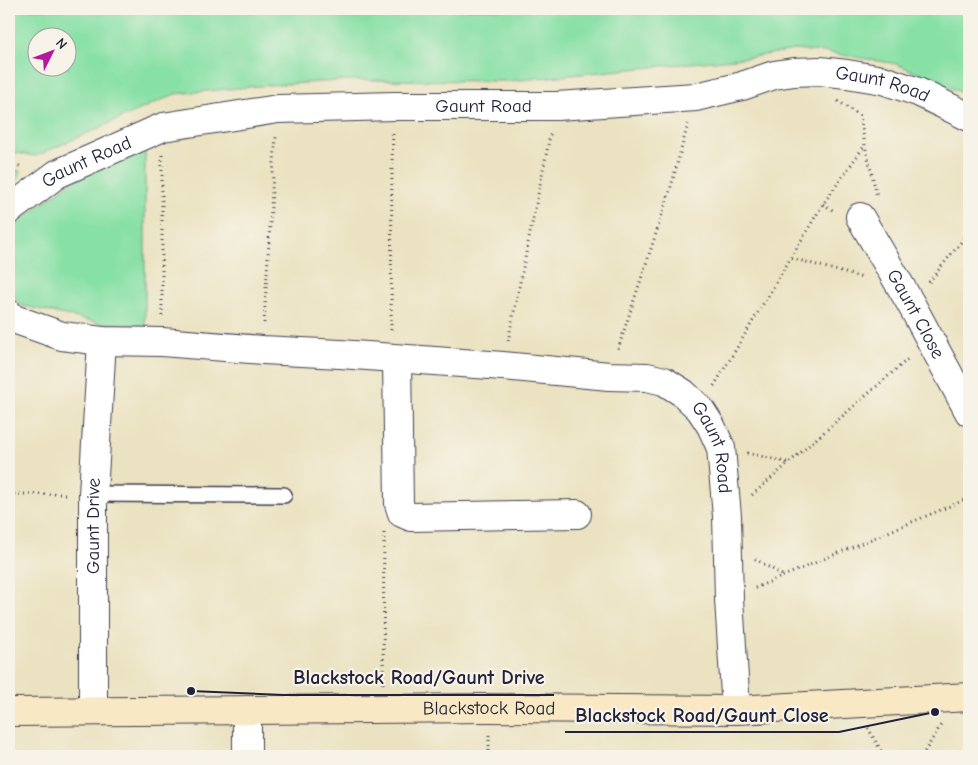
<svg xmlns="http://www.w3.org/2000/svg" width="978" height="765" font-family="'Comic Neue',sans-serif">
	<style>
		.green { fill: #87e0a5; stroke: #548170; fill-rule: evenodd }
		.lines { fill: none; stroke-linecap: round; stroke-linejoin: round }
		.lane-casing { stroke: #403f4f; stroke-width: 18 }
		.street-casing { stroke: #403f4f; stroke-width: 30 }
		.secondary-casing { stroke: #403f4f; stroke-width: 30 }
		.path { stroke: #403f4f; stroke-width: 3; stroke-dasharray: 1 4; stroke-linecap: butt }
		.lane { stroke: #fff; stroke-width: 15 }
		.street { stroke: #fff; stroke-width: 28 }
		.secondary { stroke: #f8e8c3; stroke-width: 28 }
		.labels { text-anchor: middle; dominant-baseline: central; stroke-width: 4.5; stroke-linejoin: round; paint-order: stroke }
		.street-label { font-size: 19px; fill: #22223b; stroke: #f7f3e8 }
		.leader { fill: none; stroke: #22223b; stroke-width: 2 }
		.callout-dot { fill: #22223b; stroke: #f7f3e8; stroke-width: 2 }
		.callout-label { font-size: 20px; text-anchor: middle; font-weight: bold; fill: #22223b; stroke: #f7f3e8; stroke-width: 4.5; stroke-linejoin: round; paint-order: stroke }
	</style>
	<rect width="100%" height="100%" fill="#f7f3e8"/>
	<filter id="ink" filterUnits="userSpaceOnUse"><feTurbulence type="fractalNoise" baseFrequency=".02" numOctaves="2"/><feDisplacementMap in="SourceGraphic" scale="10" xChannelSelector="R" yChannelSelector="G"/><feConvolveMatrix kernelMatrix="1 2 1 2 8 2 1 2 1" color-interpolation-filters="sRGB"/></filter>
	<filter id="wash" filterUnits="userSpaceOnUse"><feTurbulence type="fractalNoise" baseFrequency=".0096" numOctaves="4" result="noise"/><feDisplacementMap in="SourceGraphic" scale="20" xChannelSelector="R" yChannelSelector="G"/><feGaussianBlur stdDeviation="1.12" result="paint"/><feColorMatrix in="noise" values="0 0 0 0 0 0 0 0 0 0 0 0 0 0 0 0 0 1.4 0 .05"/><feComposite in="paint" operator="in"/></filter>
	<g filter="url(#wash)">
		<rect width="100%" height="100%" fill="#eae2c0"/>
		<!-- green -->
		<path class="green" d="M9,9h960v87l-72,-32 -73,-12 -30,-2 -41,7 -243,24 -156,-1 -83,5 -96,9 -139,62 -27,-4zM38,38h30v30h-30z
			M145,148v178l-45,-3 -80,-18 -11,-16v-54l6,-11 57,-43z
			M9,168l11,3v6l-3,4 -8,3z"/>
	</g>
	<g filter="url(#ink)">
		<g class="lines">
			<defs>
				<path id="lane" d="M93,494l191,1"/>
				<g id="street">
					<path id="s1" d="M9,210l48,-36 106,-47 115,-18 117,-3h162l139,-9 46,-11 32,-11 20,-3 26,-1 27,3 36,6 35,12 51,25"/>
					<path id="s2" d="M860,217l51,87 58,108"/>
					<path id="s3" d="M9,314l2,4 51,18 40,5 60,1 101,8 77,4 163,12 106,10 38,1 17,4 19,12 17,16 11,17 10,22 6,68 2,83 7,111"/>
					<path d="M397,359l2,145 3,9 9,4 166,-3"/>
					<path id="s4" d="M93,711v-217l9,-153"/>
					<path d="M247,756v-46"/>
				</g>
				<g id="secondary">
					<path id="s5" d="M9,712l480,-4 247,2 233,-13"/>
				</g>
			</defs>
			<!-- lane casing -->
			<use href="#lane" class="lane-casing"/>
			<!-- street casing -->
			<use href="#street" class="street-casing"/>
			<!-- secondary casing -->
			<use href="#secondary" class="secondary-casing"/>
			<!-- path -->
			<path class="path" d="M838,101l22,15 5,29 12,51
				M162,155v162
				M9,163l14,4
				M823,204l11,7
				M792,258l71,20
				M929,282l40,-50
				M264,323l9,-149 3,-37
				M391,330l1,-168 1,-31
				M508,341l43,-210
				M618,349l51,-155 19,-70
				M714,386l109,-182 42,-59
				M747,453l43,10
				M9,494h58
				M752,495l157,-137
				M755,559l29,17
				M755,588l214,-90
				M383,684l1,-151
				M868,728l16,28
				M489,756v-22
				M922,756l19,-31"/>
			<!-- lane -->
			<use href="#lane" class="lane"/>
			<!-- street -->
			<use href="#street" class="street"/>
			<!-- secondary -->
			<use href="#secondary" class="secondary"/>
		</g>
	</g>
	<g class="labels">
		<!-- street labels -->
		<g class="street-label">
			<text stroke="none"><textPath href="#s1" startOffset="902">Gaunt Road</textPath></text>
			<text stroke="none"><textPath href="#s1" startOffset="498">Gaunt Road</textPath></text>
			<text stroke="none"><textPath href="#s1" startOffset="92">Gaunt Road</textPath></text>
			<text stroke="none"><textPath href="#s2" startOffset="112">Gaunt Close</textPath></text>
			<text stroke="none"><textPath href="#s3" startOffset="750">Gaunt Road</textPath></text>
			<text stroke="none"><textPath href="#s4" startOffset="185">Gaunt Drive</textPath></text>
			<text stroke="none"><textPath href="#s5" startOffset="480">Blackstock Road</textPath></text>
		</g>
	</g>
	<!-- callouts -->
	<path class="leader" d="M191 691L283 695H554M935 712L839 732H565"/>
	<g class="callout-dot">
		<circle cx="191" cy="691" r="5"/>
		<circle cx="935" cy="712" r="5"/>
	</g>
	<g class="callout-label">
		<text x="419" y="684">Blackstock Road/Gaunt Drive</text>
		<text x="702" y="722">Blackstock Road/Gaunt Close</text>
	</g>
	<!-- margin -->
	<rect width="978" height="765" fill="none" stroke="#f7f3e8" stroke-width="30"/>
	<!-- north arrow -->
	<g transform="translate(52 52) rotate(48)"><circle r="24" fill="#f7f3e8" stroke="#a29fa3"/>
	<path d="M0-4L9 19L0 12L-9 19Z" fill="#b5179e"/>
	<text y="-8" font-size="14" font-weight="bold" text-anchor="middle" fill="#22223b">N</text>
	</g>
</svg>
